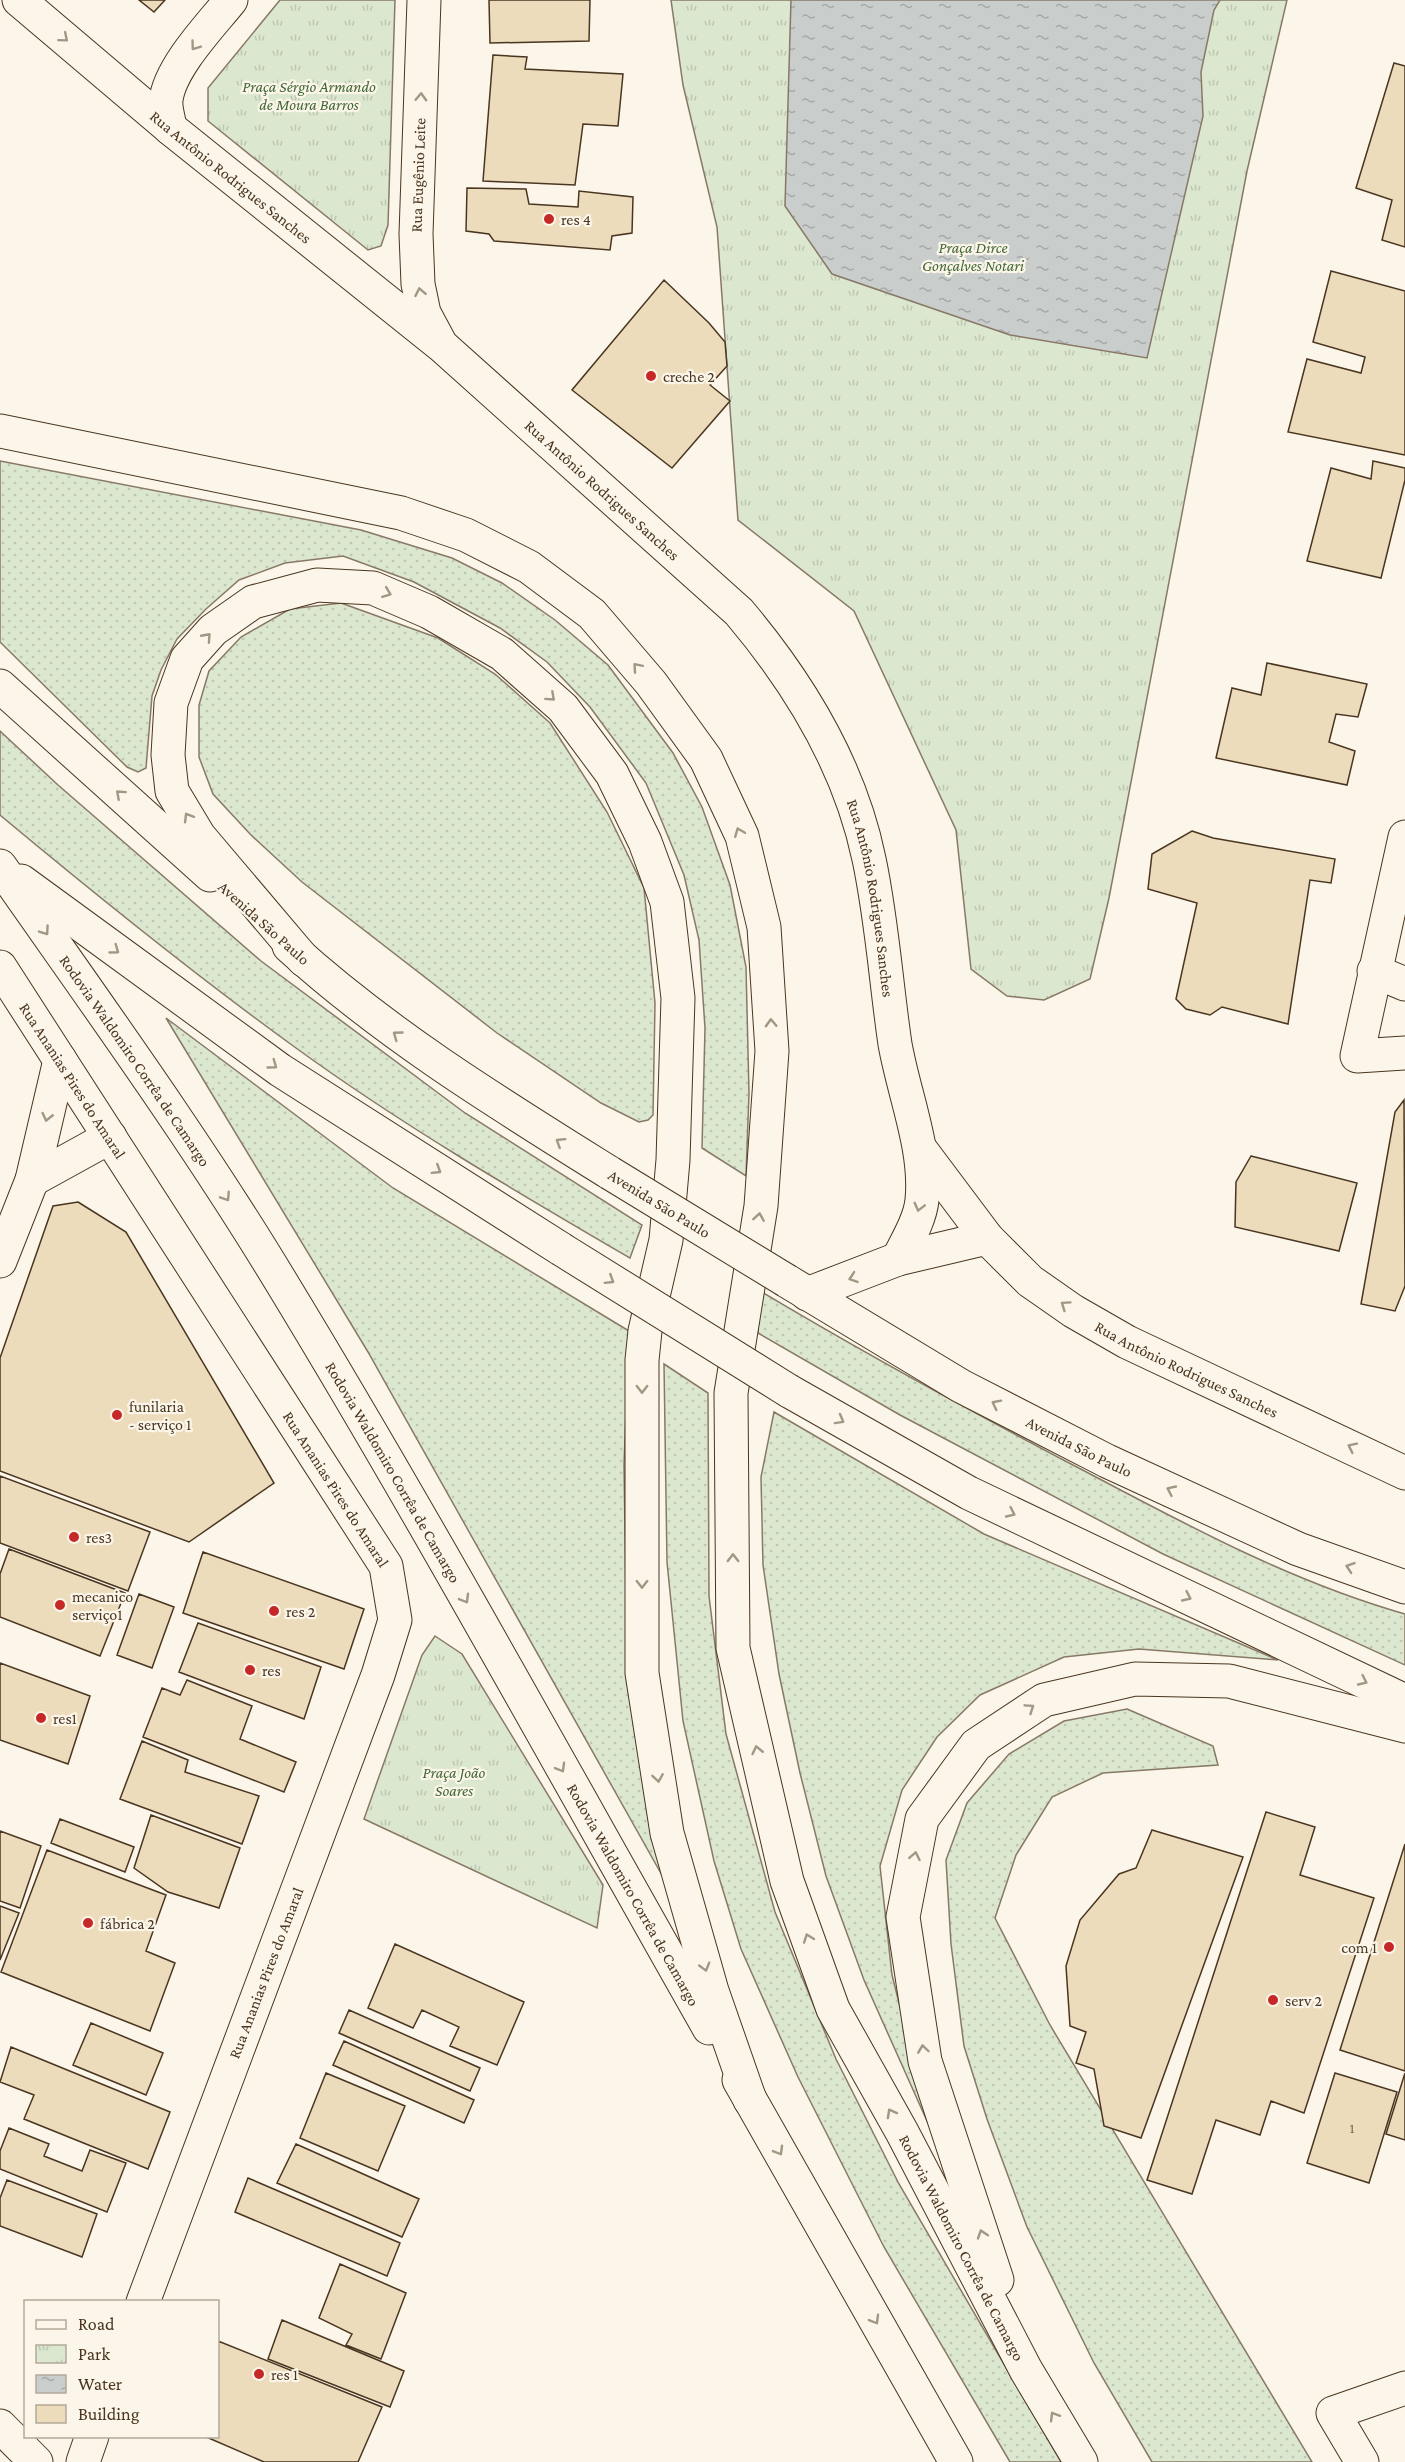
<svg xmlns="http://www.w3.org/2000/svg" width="1405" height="2462" font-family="'Crimson Pro',serif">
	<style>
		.grass { fill: url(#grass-dots); stroke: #887966; stroke-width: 1.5 }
		.park { fill: url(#park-tufts); stroke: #887966; stroke-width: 1.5 }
		.water { fill: url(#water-ripples); stroke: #887966; stroke-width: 1.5 }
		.building { fill: #ecdcbc; stroke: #4a3520; stroke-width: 1.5 }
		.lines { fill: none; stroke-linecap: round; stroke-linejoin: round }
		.minor-casing { stroke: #4a3520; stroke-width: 35 }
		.major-casing { stroke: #4a3520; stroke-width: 35 }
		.minor { stroke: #fbf6e9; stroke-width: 33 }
		.major { stroke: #fbf6e9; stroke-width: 33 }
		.major-bridge-casing { stroke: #4a3520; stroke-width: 35; stroke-linecap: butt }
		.major-bridge { stroke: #fbf6e9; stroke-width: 33 }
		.oneway { stroke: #a29684 }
		.poi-dot { fill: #c62828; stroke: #fbf6e9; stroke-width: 2 }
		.labels { text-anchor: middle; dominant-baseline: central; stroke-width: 4.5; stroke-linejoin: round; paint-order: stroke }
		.number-label { font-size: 14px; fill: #725f47 }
		.park-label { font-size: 16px; font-style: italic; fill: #436837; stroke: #fbf6e9 }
		.street-label { font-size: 16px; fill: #4a3520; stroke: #fbf6e9 }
		.poi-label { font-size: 16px; fill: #4a3520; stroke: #fbf6e9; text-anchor: start }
	</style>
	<defs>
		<pattern id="grass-dots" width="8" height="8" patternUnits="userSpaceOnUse" patternTransform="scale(1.5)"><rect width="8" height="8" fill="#dce7d0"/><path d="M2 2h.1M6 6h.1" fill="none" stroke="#bec7b2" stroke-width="1.8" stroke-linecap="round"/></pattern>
		<pattern id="park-tufts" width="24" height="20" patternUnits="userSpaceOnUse" patternTransform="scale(1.5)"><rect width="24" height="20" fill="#dce7d0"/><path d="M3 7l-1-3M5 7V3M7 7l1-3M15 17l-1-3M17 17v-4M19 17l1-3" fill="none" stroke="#bec7b2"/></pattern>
		<pattern id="water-ripples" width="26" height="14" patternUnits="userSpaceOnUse" patternTransform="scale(1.5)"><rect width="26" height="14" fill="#c9cecd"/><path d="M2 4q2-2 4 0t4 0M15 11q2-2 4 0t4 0" fill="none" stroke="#a5a8a6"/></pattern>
	</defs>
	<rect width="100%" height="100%" fill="#fbf6e9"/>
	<!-- grass -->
	<path class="grass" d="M0,461l361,69 91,28 50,25 53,37 53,45 65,88 29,54 28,78 16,82 3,126 -3,83 -44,-28 3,-120 -6,-88 -15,-65 -38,-92 -56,-76 -43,-45 -47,-34 -86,-46 -71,-26 -58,7 -46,17 -33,29 -29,30 -16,31 -9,26 -6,72 -8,4 -11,-5 -127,-125z
		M341,603l97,35 57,36 55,49 57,89 37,76 11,115 -2,112 -5,5 -9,2 -38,-19 -104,-70 -195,-151 -51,-47 -38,-41 -14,-37v-52l10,-34 32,-34 49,-28z
		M0,731l58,54 203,176 204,152 177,112 -12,33c-113,-66 -228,-133 -334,-210 -101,-73 -200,-153 -296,-233z
		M166,1018l227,170 236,143 -5,134 3,196 45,232 -304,-541z
		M760,1291c109,65 221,126 334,185 100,53 202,107 311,138v51l-242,-111 -263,-139 -142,-82z
		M664,1364l44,29 1,203 17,138 49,178 61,147 63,125 162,278h-51l-126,-215 -86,-170 -57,-128 -27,-88 -31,-140 -16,-159z
		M774,1412l210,122 294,126 -139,-11 -75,8 -84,38 -43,42 -35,53 -22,76 12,109 39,155 -67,-150 -38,-104 -26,-103 -21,-99 -16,-109 -2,-88z
		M1127,1709l86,37 5,19 -115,8 -51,24 -36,58 -21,63 55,107 262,437h-160l-58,-99 -67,-136 -40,-108 -23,-73 -13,-102 -5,-84 21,-57 42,-49 55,-33z"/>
	<!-- park -->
	<path class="park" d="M280,0h115l-7,225 -7,21 -13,4 -160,-129v-33z
		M671,0h616l-40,171 -138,727 -19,81 -46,21 -37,-4 -36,-27 -15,-139 -102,-219 -116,-91 -21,-293 -34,-142z
		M435,1636l27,18 141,231 -6,43 -233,-109 58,-164z"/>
	<!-- water -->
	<path class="water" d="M791,0h429l-6,10 -13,62 2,44 -56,242 -137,-23 -178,-61 -47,-68z"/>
	<!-- building -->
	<path class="building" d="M139,0h26l-11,12z
		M489,0h101l-1,41 -99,2z
		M493,55l34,2 -2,12 98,5 -5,52 -35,-2 -8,61 -92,-4z
		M1394,63l11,3v181l-23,-7 10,-40 -36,-12z
		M467,188l59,1 3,15 49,3 1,-16 54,6 -1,36 -20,3 -2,14 -116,-9 -5,-7 -23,-3z
		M1331,271l74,20v164l-117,-23 19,-73 54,14 4,-16 -52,-15z
		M664,280l45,43 16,19 2,24 -17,19 20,16 -58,67 -100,-78z
		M1373,461l32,7v12l-24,98 -74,-17 24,-93 40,11z
		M1267,663l100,21 -9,33 -22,-3 -7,28 26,9 -8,34 -131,-27 16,-70 29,7z
		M1192,831l21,7 122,21 -4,24 -21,-3 -22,144 -66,-17 -12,8 -24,-6 -10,-10 21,-96 -49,-14 4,-35z
		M1404,1100l1,186 -10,25 -34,-7 34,-192z
		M1251,1156l106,27 -18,68 -104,-24 1,-45z
		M78,1202l48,30 148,251 -85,59 -189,-71v-113l53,-152z
		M0,1476l150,56 -22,59 -128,-48z
		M9,1549l116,44 -25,63 -100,-39v-43z
		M203,1552l161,57 -20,60 -161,-56z
		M139,1594l35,13 -22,61 -35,-13z
		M198,1623l123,44 -17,52 -125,-47z
		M0,1663l90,33 -22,68 -68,-24z
		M187,1680l65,26 -12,33 56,23 -12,30 -141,-55 19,-49 18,7z
		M142,1741l46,19 -3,12 74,24 -17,48 -122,-45z
		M1266,1812l49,15 -15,48 74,23 -70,215 -33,-12 -11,34 -44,-15 -24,74 -45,-14z
		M151,1815l89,33 -21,60 -51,-16 -34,-24z
		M60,1819l74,28 -9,25 -74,-29z
		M1152,1830l91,27 -102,281 -37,-12 -10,-57 -18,-6 10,-31 -16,-6 -4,-60 14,-46 39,-46 17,-6z
		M0,1831l41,15 -21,62 -20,-7z
		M1405,1844v227l-65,-21z
		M47,1850l119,45 -20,56 29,12 -25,68 -149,-59z
		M0,1906l19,7 -19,47z
		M395,1944l129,58 -27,63 -47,-19 9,-19 -37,-17 -9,18 -45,-20z
		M349,2010l131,58 -10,23 -131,-58z
		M91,2023l72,30 -17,42 -73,-30z
		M344,2041l130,59 -10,23 -131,-58z
		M11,2047l159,65 -22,57 -124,-50 10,-24 -34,-13z
		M326,2073l79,33 -27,65 -78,-33z
		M1335,2073l62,19 -28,91 -62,-20z
		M1405,2073v67l-19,-6z
		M9,2128l40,16 -5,12 38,15 8,-21 36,13 -19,49 -107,-43v-18z
		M296,2144l123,55 -17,38 -125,-54z
		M248,2178l152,65 -13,33 -152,-64z
		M7,2180l90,34 -15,43 -82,-31v-28z
		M340,2264l66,29 -25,66 -35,-14 6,-11 -33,-16z
		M282,2320l122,51 -14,36 -122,-48z
		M218,2341l164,66 -24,55h-94l-60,-26h14z"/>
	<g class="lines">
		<defs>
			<g id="minor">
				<path id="s1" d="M19,0l151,128 271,217 298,267c60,71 111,155 130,247 13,61 17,124 26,185 9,51 32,105 27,156 -2,20 -15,41 -24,59"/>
				<path d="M424,0l-8,234 2,50 6,29 15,28"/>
				<path d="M170,128c-1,-9 -5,-19 -4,-28 4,-33 45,-75 65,-100"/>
				<path d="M1405,837l-48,219 48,-3"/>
				<path id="s2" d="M0,967l386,599 9,54 -17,55 -235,627"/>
				<path d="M1374,971l31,13"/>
				<path d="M60,1060l-28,120 78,-43"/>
				<path id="s3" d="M921,1150l66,88 43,43 43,30 54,31 278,131"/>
				<path d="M0,1261l32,-81"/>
				<path d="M807,1294l91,-35 89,-21"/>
				<path d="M0,2426l36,36"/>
				<path d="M83,2462l9,-26"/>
				<path d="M1362,2462l-29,-49 72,-25"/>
			</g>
			<g id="major">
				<path id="s4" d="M0,431l401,82 65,22 63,32 63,47 59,69 55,76 36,77 22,91 8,124 -11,155 -30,187 2,255 54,233 46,128 69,123 124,238 55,92"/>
				<path d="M0,686l210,189"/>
				<path id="s5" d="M0,866c95,136 194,272 280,414 149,245 287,498 429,748"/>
				<path d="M21,881l259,189 281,179"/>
				<path d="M289,946c98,89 209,157 321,227"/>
				<path d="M304,960l-105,-124 -27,-45 -4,-36 3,-52 16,-44 26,-29 40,-28 64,-17 56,3 56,24 73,42 61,54 49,66 33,68 22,60 11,96 -5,162 -7,80 -21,91 -3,29v313l25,160 45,158 38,109"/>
				<path id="s6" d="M787,1281l174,105 146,75 191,88 107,38"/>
				<path d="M789,1391l180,102 436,208"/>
				<path d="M739,2080l217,382"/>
				<path d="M997,2280l-72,-219 -22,-144 19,-98 54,-74 68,-45 91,-21 94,2 176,45"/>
			</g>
		</defs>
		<!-- minor casing -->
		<use href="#minor" class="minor-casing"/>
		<!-- major casing -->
		<use href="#major" class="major-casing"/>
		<!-- minor -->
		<use href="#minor" class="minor"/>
		<!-- major -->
		<use href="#major" class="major"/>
		<defs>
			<g id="major-bridge">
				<path id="s7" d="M610,1173l177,108"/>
				<path d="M561,1249l228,142"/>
			</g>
		</defs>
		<!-- major-bridge casing -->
		<use href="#major-bridge" class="major-bridge-casing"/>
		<!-- major-bridge -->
		<use href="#major-bridge" class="major-bridge"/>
	</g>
	<!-- one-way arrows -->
	<defs><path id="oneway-chevron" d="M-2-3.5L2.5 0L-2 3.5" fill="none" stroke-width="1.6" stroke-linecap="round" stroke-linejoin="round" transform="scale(1.5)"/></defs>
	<g class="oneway">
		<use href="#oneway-chevron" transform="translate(64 38) rotate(40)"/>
		<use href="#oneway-chevron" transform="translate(195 46) rotate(126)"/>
		<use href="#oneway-chevron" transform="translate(421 97) rotate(-88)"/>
		<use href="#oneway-chevron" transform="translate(420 292) rotate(-101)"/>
		<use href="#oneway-chevron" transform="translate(387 593) rotate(21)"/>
		<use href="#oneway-chevron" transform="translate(207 637) rotate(-48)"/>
		<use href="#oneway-chevron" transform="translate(637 667) rotate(-131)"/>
		<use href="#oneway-chevron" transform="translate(551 697) rotate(42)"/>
		<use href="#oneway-chevron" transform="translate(120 794) rotate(-138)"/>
		<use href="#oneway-chevron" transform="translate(188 817) rotate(-121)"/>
		<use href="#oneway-chevron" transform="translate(739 832) rotate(-112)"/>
		<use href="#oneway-chevron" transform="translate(45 931) rotate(55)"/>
		<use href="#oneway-chevron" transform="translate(115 950) rotate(36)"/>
		<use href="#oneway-chevron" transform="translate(771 1023) rotate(-92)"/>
		<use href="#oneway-chevron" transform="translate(397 1035) rotate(-144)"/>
		<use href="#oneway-chevron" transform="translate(273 1065) rotate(36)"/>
		<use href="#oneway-chevron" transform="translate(47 1117) rotate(103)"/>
		<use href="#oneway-chevron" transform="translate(560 1142) rotate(-148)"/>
		<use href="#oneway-chevron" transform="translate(437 1170) rotate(32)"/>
		<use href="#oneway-chevron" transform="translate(226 1197) rotate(57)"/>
		<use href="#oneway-chevron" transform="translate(919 1207) rotate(104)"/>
		<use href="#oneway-chevron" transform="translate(759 1217) rotate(-81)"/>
		<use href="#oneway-chevron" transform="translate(853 1278) rotate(161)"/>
		<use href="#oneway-chevron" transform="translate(610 1280) rotate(32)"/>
		<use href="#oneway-chevron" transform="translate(1065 1305) rotate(-145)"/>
		<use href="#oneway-chevron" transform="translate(642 1389) rotate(90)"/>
		<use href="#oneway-chevron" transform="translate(996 1404) rotate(-153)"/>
		<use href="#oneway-chevron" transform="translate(840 1420) rotate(29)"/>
		<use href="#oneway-chevron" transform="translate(1352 1447) rotate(-154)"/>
		<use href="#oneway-chevron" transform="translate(1171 1490) rotate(-155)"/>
		<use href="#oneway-chevron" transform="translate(1011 1513) rotate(25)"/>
		<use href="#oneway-chevron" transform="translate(733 1558) rotate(-90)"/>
		<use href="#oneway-chevron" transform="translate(1350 1567) rotate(-161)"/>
		<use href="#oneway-chevron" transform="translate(642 1584) rotate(90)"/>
		<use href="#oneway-chevron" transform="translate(1187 1597) rotate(25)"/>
		<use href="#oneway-chevron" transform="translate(465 1599) rotate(60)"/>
		<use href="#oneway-chevron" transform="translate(1363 1681) rotate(25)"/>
		<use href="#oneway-chevron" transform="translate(1030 1708) rotate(-34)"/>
		<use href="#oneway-chevron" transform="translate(757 1750) rotate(-103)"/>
		<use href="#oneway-chevron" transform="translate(561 1768) rotate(60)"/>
		<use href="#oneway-chevron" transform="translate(658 1778) rotate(81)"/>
		<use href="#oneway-chevron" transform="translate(915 1856) rotate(-79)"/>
		<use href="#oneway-chevron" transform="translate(808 1938) rotate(-110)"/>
		<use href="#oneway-chevron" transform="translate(705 1967) rotate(74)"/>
		<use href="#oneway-chevron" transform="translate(923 2049) rotate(-98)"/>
		<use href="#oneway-chevron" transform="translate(891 2113) rotate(-119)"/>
		<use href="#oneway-chevron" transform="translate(779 2151) rotate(60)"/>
		<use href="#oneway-chevron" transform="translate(982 2234) rotate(-108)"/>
		<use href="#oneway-chevron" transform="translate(875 2320) rotate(60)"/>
		<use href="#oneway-chevron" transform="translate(1054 2416) rotate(-121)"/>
	</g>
	<!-- markers -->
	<g class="poi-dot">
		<circle cx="549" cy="219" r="6"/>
		<circle cx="651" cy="376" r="6"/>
		<circle cx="117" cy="1415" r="6"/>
		<circle cx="74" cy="1537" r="6"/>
		<circle cx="60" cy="1605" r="6"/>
		<circle cx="274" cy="1611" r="6"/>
		<circle cx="250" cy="1670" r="6"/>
		<circle cx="41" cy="1718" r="6"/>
		<circle cx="88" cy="1923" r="6"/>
		<circle cx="1389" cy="1947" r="6"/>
		<circle cx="1273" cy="2000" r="6"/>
		<circle cx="259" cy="2374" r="6"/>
	</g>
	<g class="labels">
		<!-- number labels -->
		<g class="number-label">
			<text x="1352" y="2128">1</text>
		</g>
		<!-- park labels -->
		<g class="park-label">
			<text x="309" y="86">Praça Sérgio Armando<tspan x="309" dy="18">de Moura Barros</tspan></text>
			<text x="973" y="247">Praça Dirce<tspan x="973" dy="18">Gonçalves Notari</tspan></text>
			<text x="454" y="1772">Praça João<tspan x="454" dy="18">Soares</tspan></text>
		</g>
		<!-- street labels -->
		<g class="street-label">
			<text transform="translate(418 175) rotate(-88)">Rua Eugênio Leite</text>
			<text stroke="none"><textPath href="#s1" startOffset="276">Rua Antônio Rodrigues Sanches</textPath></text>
			<text stroke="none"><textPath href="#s1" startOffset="762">Rua Antônio Rodrigues Sanches</textPath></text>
			<text stroke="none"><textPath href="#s1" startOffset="1266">Rua Antônio Rodrigues Sanches</textPath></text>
			<text transform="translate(264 923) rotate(42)">Avenida São Paulo</text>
			<text stroke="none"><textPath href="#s5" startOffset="237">Rodovia Waldomiro Corrêa de Camargo</textPath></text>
			<text stroke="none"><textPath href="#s2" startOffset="135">Rua Ananias Pires do Amaral</textPath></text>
			<text stroke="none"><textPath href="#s7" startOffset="58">Avenida São Paulo</textPath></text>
			<text stroke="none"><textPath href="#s3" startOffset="351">Rua Antônio Rodrigues Sanches</textPath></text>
			<text stroke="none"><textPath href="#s6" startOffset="336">Avenida São Paulo</textPath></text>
			<text stroke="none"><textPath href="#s5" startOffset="723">Rodovia Waldomiro Corrêa de Camargo</textPath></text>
			<text stroke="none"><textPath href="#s2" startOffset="621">Rua Ananias Pires do Amaral</textPath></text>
			<text stroke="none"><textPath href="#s5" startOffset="1209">Rodovia Waldomiro Corrêa de Camargo</textPath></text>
			<text transform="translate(266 1973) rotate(-69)">Rua Ananias Pires do Amaral</text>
			<text stroke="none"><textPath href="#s4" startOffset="2361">Rodovia Waldomiro Corrêa de Camargo</textPath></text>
		</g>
		<!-- poi labels -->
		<g class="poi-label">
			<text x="561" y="219">res 4</text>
			<text x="663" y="376">creche 2</text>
			<text x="129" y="1406">funilaria<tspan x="129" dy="18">- serviço 1</tspan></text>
			<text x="86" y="1537">res3</text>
			<text x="72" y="1596">mecanico<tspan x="72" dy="18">serviço1</tspan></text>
			<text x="286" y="1611">res 2</text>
			<text x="262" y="1670">res</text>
			<text x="53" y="1718">res1</text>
			<text x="100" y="1923">fábrica 2</text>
			<text x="1377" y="1947" text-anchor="end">com 1</text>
			<text x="1285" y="2000">serv 2</text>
			<text x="271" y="2374">res 1</text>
		</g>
	</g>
	<!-- legend -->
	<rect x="24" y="2300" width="195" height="138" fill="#fbf6e9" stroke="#b4a999" stroke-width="1.5"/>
	<rect x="36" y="2320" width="30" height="9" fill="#fbf6e9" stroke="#b4a999" stroke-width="1.5"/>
	<text x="78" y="2330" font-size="18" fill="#4a3520">Road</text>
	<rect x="36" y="2345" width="30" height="18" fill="url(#park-tufts)" stroke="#b4a999" stroke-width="1.5"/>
	<text x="78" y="2360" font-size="18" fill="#4a3520">Park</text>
	<rect x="36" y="2375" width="30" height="18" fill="url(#water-ripples)" stroke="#b4a999" stroke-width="1.5"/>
	<text x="78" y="2390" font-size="18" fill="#4a3520">Water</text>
	<rect x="36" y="2405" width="30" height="18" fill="#ecdcbc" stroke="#b4a999" stroke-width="1.5"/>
	<text x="78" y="2420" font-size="18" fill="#4a3520">Building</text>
</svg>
